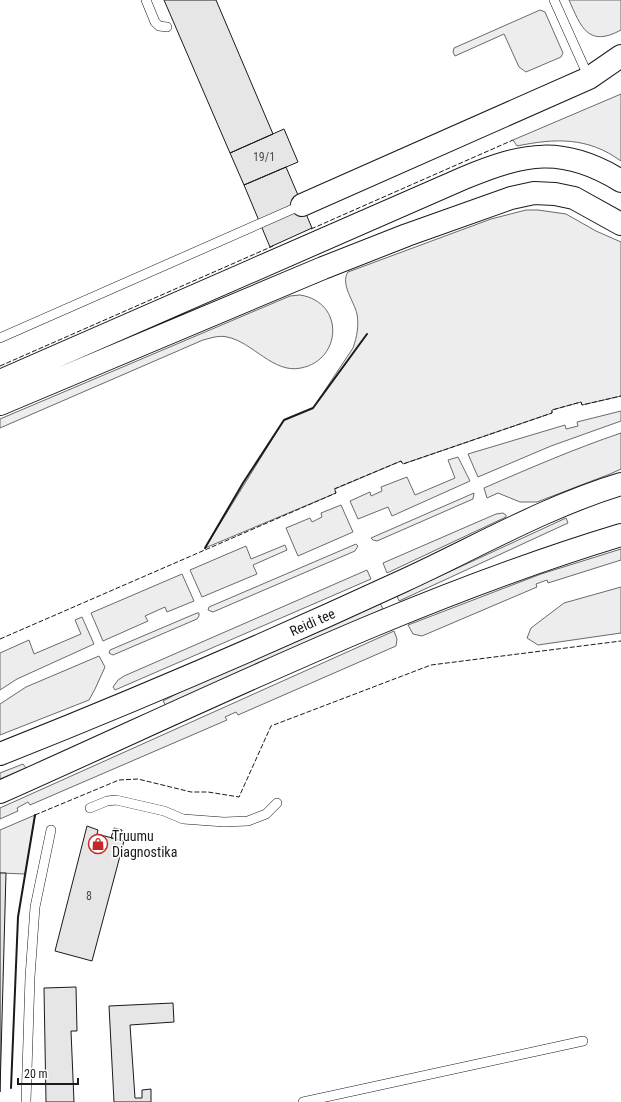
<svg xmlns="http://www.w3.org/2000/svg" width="621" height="1102" font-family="'Roboto Condensed',sans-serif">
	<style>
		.green { fill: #ededed; stroke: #6a6a6a }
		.building { fill: #e6e6e6; stroke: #1a1a1a }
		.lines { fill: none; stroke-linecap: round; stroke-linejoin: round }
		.lane-casing { stroke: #1a1a1a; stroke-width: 10 }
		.secondary-casing { stroke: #1a1a1a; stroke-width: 24 }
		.primary-casing { stroke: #1a1a1a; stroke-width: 24 }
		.lane { stroke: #fff; stroke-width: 9 }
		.secondary { stroke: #fff; stroke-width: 22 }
		.primary { stroke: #fff; stroke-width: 22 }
		.fence { stroke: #1a1a1a; stroke-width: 1; stroke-dasharray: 5 2; stroke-linecap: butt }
		.wall { stroke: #1a1a1a; stroke-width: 2 }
		.labels { text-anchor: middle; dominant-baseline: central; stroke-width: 3; stroke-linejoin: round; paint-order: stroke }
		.number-label { font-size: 12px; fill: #4d4d4d }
		.street-label { font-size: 14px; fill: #1a1a1a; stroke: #fff }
		.poi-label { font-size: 14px; fill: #1a1a1a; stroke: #fff; text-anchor: start }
	</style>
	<rect width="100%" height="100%" fill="#fff"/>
	<!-- green -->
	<path class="green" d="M569,0h52v30c-33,18 -40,-3 -52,-30z
		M540,10l5,2 18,41 -2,4 -35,15 -7,-5 -15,-33 -49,22 -2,-4 1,-4z
		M621,94v67c-33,-24 -65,-23 -104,-15l-4,-6z
		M526,210h12l28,4 30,17 25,11v154l-39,9 -1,-3 -29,8v3l-149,51 -2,-3 -66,28 1,4 -131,55 79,-128 29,-12 40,-60c4,-11 6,-23 4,-34 -3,-13 -17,-30 -9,-42l143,-53z
		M300,295c45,7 42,65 1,73 -28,6 -48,-26 -74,-31 -8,-2 -16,1 -24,3l-203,88v-9l290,-123z
		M621,411v10l-70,25 -73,31 -10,-23 97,-29 1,4 12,-3 -1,-4z
		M621,433v36l-11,5 -73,28h-17l-22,-9 -11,5 -3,-10c46,-20 90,-39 137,-55z
		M458,457l12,24 -78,35 -4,-9 -30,12 -8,-18 20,-9 1,4 11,-5 -1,-4 26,-10 8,18 40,-17 -7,-18z
		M474,493l-1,6 -96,42 -4,-1 -2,-2z
		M341,505l12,27 -55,24 -12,-28 24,-10 2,4 10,-5 -1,-4z
		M503,513l3,2v2l-119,56 -4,-10 113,-49z
		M566,518l2,5 -169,78 -2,-5z
		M356,544l2,2 -3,5 -142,61 -5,-2 1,-3z
		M285,545l2,5 -34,15 4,9 -55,23 -12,-27 56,-24 5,13z
		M621,549v11l-73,23 -1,-3 -11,4 1,3 -115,49 -9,-2 -5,-9 133,-51z
		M367,570l4,9 -256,111 -2,-3 5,-7 6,-4z
		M182,574l12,27 -27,11 -2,-5 -20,9 3,5 -45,20 -12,-28z
		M621,587v46l-83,12 -11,-7 4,-10 33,-25z
		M380,603l3,6 -217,97 -3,-5 28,-15z
		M197,613h2v3l-2,3 -84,36 -4,-2 1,-3z
		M82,617l12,27 -77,35 -17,11v-37l29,-13 5,14 47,-20 -6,-14z
		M394,631l3,8 -1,7 -158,69 -2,-3 -11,5 2,3 -197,85 -2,-3 -11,6 1,3 -18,8v-11z
		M99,656l6,11 -10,22 -6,11 -89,35v-31l26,-17z
		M23,764l3,4 -26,11v-6z
		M35,815l-10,59 -25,-1v-43z"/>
	<!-- building -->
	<path class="building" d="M164,0h52l57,134 -43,19z
		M284,129l14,33 -54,23 -14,-32z
		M286,167l26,61 -42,19 -26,-62z
		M87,826l11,4 -1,4 27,7 -32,120 -37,-10z
		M114,828l8,2 -3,10 -8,-2z
		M0,873h6l-6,219z
		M76,987l1,44h-6l3,71h-28l-2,-114z
		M173,1003l1,19 -44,3 5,73h7v-8l9,-1v13h-37l-5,-96z"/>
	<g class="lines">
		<defs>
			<path id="lane" d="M146,0l9,22 4,4 8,1
				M554,0l35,78
				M0,338l302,-133
				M90,808l17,-7 9,-1 48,11 19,8 41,3 24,-1 18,-7 11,-11
				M26,1102l4,-125 5,-70 16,-77
				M303,1102l280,-61"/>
			<path id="secondary" d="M302,205l287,-127 32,-22
				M0,381l464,-203c60,-25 99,-33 157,3
				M0,404l323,-136 84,-33 104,-37 23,-5 21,1 19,4 47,26"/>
			<g id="primary">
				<path id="s1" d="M0,754c136,-54 271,-112 403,-173 72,-33 142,-74 218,-97"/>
				<path d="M0,792c205,-91 406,-192 621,-257"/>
			</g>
		</defs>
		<!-- lane casing -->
		<use href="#lane" class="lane-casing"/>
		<!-- secondary casing -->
		<use href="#secondary" class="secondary-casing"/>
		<!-- primary casing -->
		<use href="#primary" class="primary-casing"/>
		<!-- lane -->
		<use href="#lane" class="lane"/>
		<!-- secondary -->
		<use href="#secondary" class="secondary"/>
		<!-- primary -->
		<use href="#primary" class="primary"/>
		<!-- fence -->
		<path class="fence" d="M311,229l202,-89
			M0,366l273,-120
			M0,639l336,-146 -2,-4 67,-28 2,3 149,-51v-3l29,-8 1,3 39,-9
			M35,815l84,-35 19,-1 53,13h17l31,5 32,-71 160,-61 190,-24"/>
		<!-- wall -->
		<path class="wall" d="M205,548l38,-65 41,-63 29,-12 54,-74
			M11,1088l7,-171 17,-102"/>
	</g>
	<!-- icons -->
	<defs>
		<symbol id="shop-ring" viewBox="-11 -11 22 22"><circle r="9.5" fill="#fff" stroke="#c62828" stroke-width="1.5"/><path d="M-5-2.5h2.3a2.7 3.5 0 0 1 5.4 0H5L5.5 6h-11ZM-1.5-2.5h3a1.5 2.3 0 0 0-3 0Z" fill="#c62828"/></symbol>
	</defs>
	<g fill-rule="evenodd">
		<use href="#shop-ring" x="87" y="833" width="22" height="22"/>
	</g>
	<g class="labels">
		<!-- number labels -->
		<g class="number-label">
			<text x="264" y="157">19/1</text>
			<text x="89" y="896">8</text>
		</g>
		<!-- street labels -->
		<g class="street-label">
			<text stroke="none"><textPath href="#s1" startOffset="339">Reidi tee</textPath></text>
		</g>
		<!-- poi labels -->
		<g class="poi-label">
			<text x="112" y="836">Truumu<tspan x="112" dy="16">Diagnostika</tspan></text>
		</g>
	</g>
	<!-- scale -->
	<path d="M18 1078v6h60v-6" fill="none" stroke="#1a1a1a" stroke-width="2"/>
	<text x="24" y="1078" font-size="12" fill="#1a1a1a" stroke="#ffffff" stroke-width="3" paint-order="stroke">20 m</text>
</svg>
